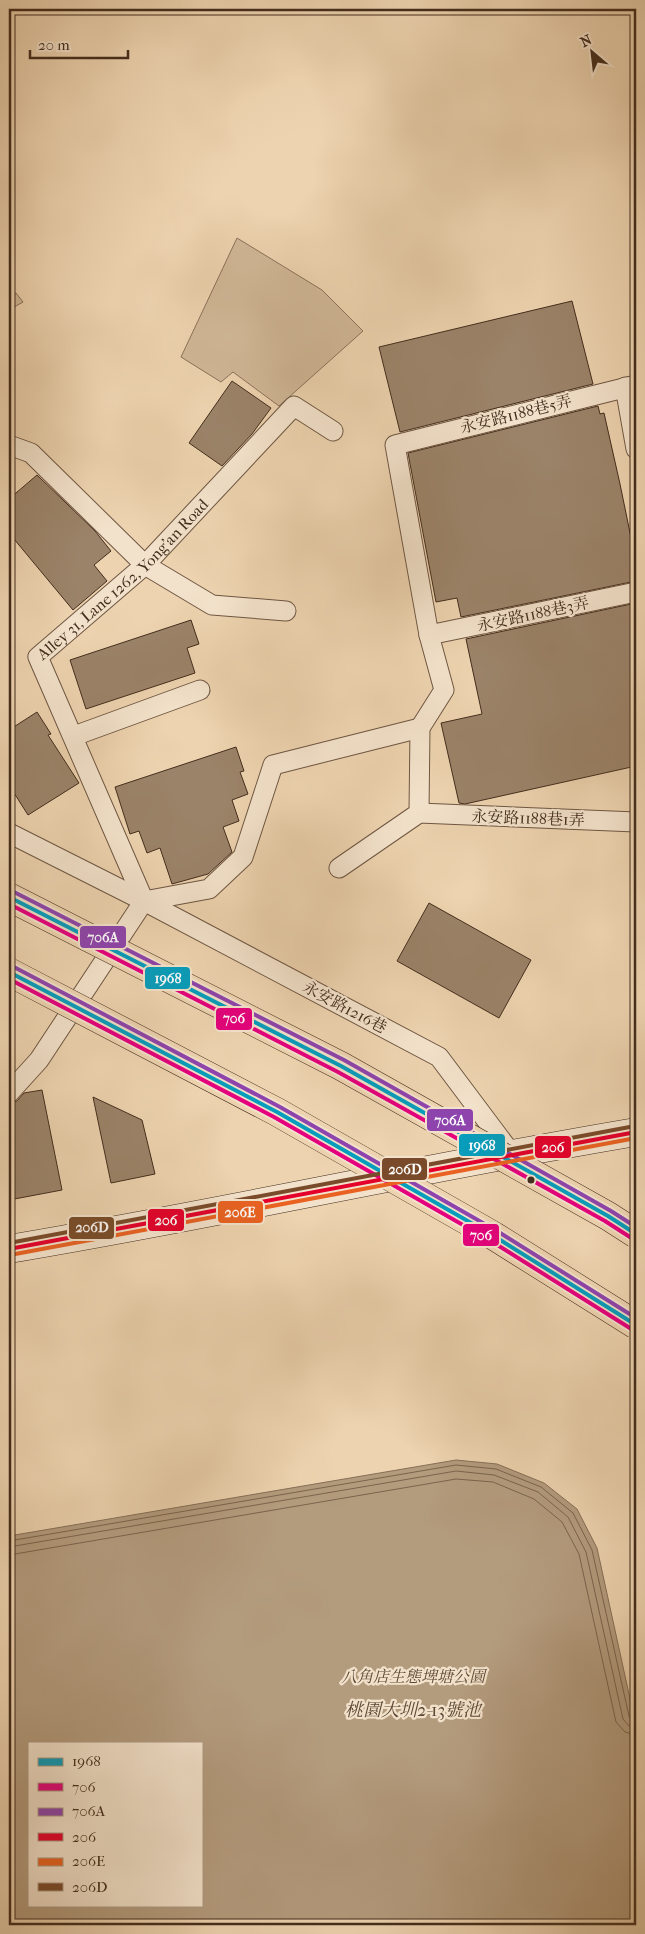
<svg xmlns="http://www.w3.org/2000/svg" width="645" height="1934" font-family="'IM FELL French Canon','Noto Serif TC',serif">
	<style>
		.green { fill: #d0b796; stroke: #8a725a }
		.water { fill: #b39b7d; stroke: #866f57; fill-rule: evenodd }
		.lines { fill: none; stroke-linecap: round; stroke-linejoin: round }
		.shore { stroke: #7b644d; stroke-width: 1 }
		.building { fill: #9b8369; stroke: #432d1d }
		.service-casing { stroke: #6e5642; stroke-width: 21 }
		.secondary-casing { stroke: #432d1d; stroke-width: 29 }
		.service { stroke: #f3e2cb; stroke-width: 19 }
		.secondary { stroke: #f3e2cb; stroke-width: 28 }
		.motorway-bridge-casing { stroke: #432d1d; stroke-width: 29; stroke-linecap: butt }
		.motorway-bridge { stroke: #edd3af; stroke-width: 28 }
		.bus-1-casing { stroke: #f3e2cb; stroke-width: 8 }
		.bus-2-casing { stroke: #f3e2cb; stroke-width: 8 }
		.bus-3-casing { stroke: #f3e2cb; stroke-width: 8 }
		.bus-4-casing { stroke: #f3e2cb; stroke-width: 8 }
		.bus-5-casing { stroke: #f3e2cb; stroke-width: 8 }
		.bus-6-casing { stroke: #f3e2cb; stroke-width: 8 }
		.bus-1 { stroke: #079dbc; stroke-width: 4 }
		.bus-2 { stroke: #e5007d; stroke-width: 4 }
		.bus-3 { stroke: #8e44ad; stroke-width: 4 }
		.bus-4 { stroke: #e4002b; stroke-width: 4 }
		.bus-5 { stroke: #e96222; stroke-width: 4 }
		.bus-6 { stroke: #7a4b2a; stroke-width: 4 }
		.bus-dot { fill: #432d1d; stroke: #f3e2cb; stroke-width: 2 }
		.labels { text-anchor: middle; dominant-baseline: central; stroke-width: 4.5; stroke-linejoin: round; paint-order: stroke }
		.street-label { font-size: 16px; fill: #432d1d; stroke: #f3e2cb }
		.park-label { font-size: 16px; font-style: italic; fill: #5f4935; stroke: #f3e2cb }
		.water-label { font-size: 18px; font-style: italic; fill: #5f4835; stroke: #f3e2cb }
		.line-badge { stroke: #f3e2cb; stroke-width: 2 }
		.badge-label { font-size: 14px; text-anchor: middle; font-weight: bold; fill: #fff }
	</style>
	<rect width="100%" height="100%" fill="#edd3af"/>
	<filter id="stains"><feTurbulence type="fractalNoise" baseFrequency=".004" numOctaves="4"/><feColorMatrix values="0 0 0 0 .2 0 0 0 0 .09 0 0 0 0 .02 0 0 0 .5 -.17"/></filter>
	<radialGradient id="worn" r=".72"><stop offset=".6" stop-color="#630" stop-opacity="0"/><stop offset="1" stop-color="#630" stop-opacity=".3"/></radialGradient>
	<!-- green -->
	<path class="green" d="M237,238l85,52 41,41 -84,75 -46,-34 -12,10 -40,-25z
		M16,293l7,9 -14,8v-14z"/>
	<!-- water -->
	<path class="water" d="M456,1460l41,4 47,19 33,26 20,39 39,178v199h-627v-389zM29,1743h172v162h-172z"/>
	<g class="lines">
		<!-- shore -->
		<path class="shore" d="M9,1541l447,-76 40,4 45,18 32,26 19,37 37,166 3,4 4,1
			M9,1547l447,-76 38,4 44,17 30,25 18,35 37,167 6,7 7,1
			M9,1555l447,-76 37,3 41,17 28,23 17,32 37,168 9,10 11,3"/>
	</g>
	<!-- building -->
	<path class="building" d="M572,301l21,83 -193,48 -21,-85z
		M232,381l39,27 -19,26 -30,32 -33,-23z
		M598,406l2,8 4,-1 16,71 16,78v19l-175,36 -4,-19 -21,4 -28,-149z
		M37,475l58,56 16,20 -17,14 13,16 -34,29 -64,-77v-34z
		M636,603v163l-171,38 -6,-1 -18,-80 41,-9 -16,-75z
		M191,620l8,24 -12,4 8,25 -109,36 -16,-49z
		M37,712l14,22 -3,1 31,48 -51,32 -19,-30v-55z
		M236,747l8,24 -4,1 8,22 -16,6 7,21 -16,6 9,25 -24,22 -36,10 -12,-36 -13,5 -8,-22 -9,3 -15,-47z
		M429,903l102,57 -32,58 -102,-57z
		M42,1090l20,100 -53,10v-96l8,-3 7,-8z
		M93,1097l49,23 13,54 -44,9z"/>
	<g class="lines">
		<defs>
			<g id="service">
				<path d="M625,387l11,62"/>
				<path d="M9,445l22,8 114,112 67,40 74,6"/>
				<path d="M429,635l207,-43"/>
				<path d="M74,736l126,-46"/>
				<path d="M419,813l217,9"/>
				<path d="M9,833l135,68 295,156 72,96"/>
				<path d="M339,868l80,-55 1,-85 24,-38 -15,-55 -34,-190 241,-60"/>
				<path id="s1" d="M144,901l-106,-244 107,-92 149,-159 39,25"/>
				<path d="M9,1093l30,-33 105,-159 65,-12 34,-32 30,-92 147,-37"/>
			</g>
			<path id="secondary" d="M9,1249c210,-35 417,-82 627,-117"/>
		</defs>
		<!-- service casing -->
		<use href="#service" class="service-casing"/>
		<!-- secondary casing -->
		<use href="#secondary" class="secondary-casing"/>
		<!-- service -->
		<use href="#service" class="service"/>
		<!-- secondary -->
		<use href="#secondary" class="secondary"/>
		<defs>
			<path id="motorway-bridge" d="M9,897l332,169 267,150 28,18
				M9,972l268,140 217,124 142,89"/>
		</defs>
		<!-- motorway-bridge casing -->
		<use href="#motorway-bridge" class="motorway-bridge-casing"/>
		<!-- motorway-bridge -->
		<use href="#motorway-bridge" class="motorway-bridge"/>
		<defs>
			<path id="bus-1" d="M9,897l332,169 267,150 28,18
				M9,972l268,140 217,124 142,89"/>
			<path id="bus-2" d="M9,904l329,168 267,149 28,18
				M9,979l265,138 217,124 142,89"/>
			<path id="bus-3" d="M12,891l332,169 267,151 25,16
				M12,966l268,141 217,124 139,87"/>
			<path id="bus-4" d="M9,1249l627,-117"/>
			<path id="bus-5" d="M10,1255l626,-117"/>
			<path id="bus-6" d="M9,1243l626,-117"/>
		</defs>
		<!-- bus-1 casing -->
		<use href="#bus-1" class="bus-1-casing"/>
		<!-- bus-2 casing -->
		<use href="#bus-2" class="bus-2-casing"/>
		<!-- bus-3 casing -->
		<use href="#bus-3" class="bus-3-casing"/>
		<!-- bus-4 casing -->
		<use href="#bus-4" class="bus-4-casing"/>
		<!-- bus-5 casing -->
		<use href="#bus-5" class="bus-5-casing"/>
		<!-- bus-6 casing -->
		<use href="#bus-6" class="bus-6-casing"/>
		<!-- bus-1 -->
		<use href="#bus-1" class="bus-1"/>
		<!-- bus-2 -->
		<use href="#bus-2" class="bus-2"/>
		<!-- bus-3 -->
		<use href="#bus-3" class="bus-3"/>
		<!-- bus-4 -->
		<use href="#bus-4" class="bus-4"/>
		<!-- bus-5 -->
		<use href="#bus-5" class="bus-5"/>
		<!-- bus-6 -->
		<use href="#bus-6" class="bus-6"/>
	</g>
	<!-- markers -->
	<circle class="bus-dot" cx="531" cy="1180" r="4.5"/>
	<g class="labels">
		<!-- street labels -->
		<g class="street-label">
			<text transform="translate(516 414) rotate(-14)">永安路1188巷5弄</text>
			<text stroke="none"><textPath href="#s1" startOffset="381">Alley 31, Lane 1262, Yong'an Road</textPath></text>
			<text transform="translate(533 614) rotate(-12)">永安路1188巷3弄</text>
			<text transform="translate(528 818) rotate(2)">永安路1188巷1弄</text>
			<text transform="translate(345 1007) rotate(28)">永安路1216巷</text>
		</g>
		<!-- park labels -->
		<g class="park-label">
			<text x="413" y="1676">八角店生態埤塘公園</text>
		</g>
		<!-- water labels -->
		<g class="water-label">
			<text x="413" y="1710">桃園大圳2-13號池</text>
		</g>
	</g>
	<g class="line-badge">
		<rect x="79" y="925" width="48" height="24" rx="5" fill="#8e44ad"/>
		<rect x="144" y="966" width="47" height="24" rx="5" fill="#079dbc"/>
		<rect x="215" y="1007" width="38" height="24" rx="5" fill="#e5007d"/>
		<rect x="426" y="1108" width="48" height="24" rx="5" fill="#8e44ad"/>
		<rect x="458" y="1133" width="48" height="24" rx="5" fill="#079dbc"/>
		<rect x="534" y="1135" width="38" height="24" rx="5" fill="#e4002b"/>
		<rect x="381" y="1157" width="47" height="24" rx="5" fill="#7a4b2a"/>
		<rect x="217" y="1200" width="47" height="24" rx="5" fill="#e96222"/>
		<rect x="147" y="1208" width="38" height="24" rx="5" fill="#e4002b"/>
		<rect x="68" y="1216" width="47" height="24" rx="5" fill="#7a4b2a"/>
		<rect x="462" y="1223" width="38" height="24" rx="5" fill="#e5007d"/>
	</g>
	<g class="badge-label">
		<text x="103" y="942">706A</text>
		<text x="168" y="983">1968</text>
		<text x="234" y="1023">706</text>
		<text x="450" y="1125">706A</text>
		<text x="482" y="1150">1968</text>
		<text x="553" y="1152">206</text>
		<text x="405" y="1174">206D</text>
		<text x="240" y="1217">206E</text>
		<text x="166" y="1225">206</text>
		<text x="92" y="1232">206D</text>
		<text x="481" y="1240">706</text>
	</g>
	<!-- margin -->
	<rect width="645" height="1934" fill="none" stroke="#edd3af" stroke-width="30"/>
	<rect x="10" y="10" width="625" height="1914" fill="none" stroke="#432d1d" stroke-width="2.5"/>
	<rect x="15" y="15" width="615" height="1904" fill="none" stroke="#432d1d"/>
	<!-- legend -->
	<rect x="28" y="1742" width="175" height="165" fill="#f3e2cb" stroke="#ad9a85"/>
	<rect x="38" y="1758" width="25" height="8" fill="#079dbc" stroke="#ad9a85"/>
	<text x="72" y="1766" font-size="15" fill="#432d1d">1968</text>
	<rect x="38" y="1783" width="25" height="8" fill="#e5007d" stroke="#ad9a85"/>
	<text x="72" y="1792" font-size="15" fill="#432d1d">706</text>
	<rect x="38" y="1808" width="25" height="8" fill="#8e44ad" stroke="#ad9a85"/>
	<text x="72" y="1816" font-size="15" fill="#432d1d">706A</text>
	<rect x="38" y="1833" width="25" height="8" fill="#e4002b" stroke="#ad9a85"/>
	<text x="72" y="1842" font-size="15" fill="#432d1d">206</text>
	<rect x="38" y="1858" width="25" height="8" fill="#e96222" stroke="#ad9a85"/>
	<text x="72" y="1866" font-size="15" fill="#432d1d">206E</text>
	<rect x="38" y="1883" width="25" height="8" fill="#7a4b2a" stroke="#ad9a85"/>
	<text x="72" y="1892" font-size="15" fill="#432d1d">206D</text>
	<!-- north arrow -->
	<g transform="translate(592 52) rotate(332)" stroke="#f3e2cb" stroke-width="4" paint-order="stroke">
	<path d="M0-4L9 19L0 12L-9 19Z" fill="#432d1d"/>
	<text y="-8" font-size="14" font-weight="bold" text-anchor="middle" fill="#432d1d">N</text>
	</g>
	<!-- scale -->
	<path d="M30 50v8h98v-8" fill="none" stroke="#432d1d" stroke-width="2.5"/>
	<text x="38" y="50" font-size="15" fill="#432d1d" stroke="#f3e2cb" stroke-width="4" paint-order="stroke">20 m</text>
	<rect width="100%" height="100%" filter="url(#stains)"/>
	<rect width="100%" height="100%" fill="url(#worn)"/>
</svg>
